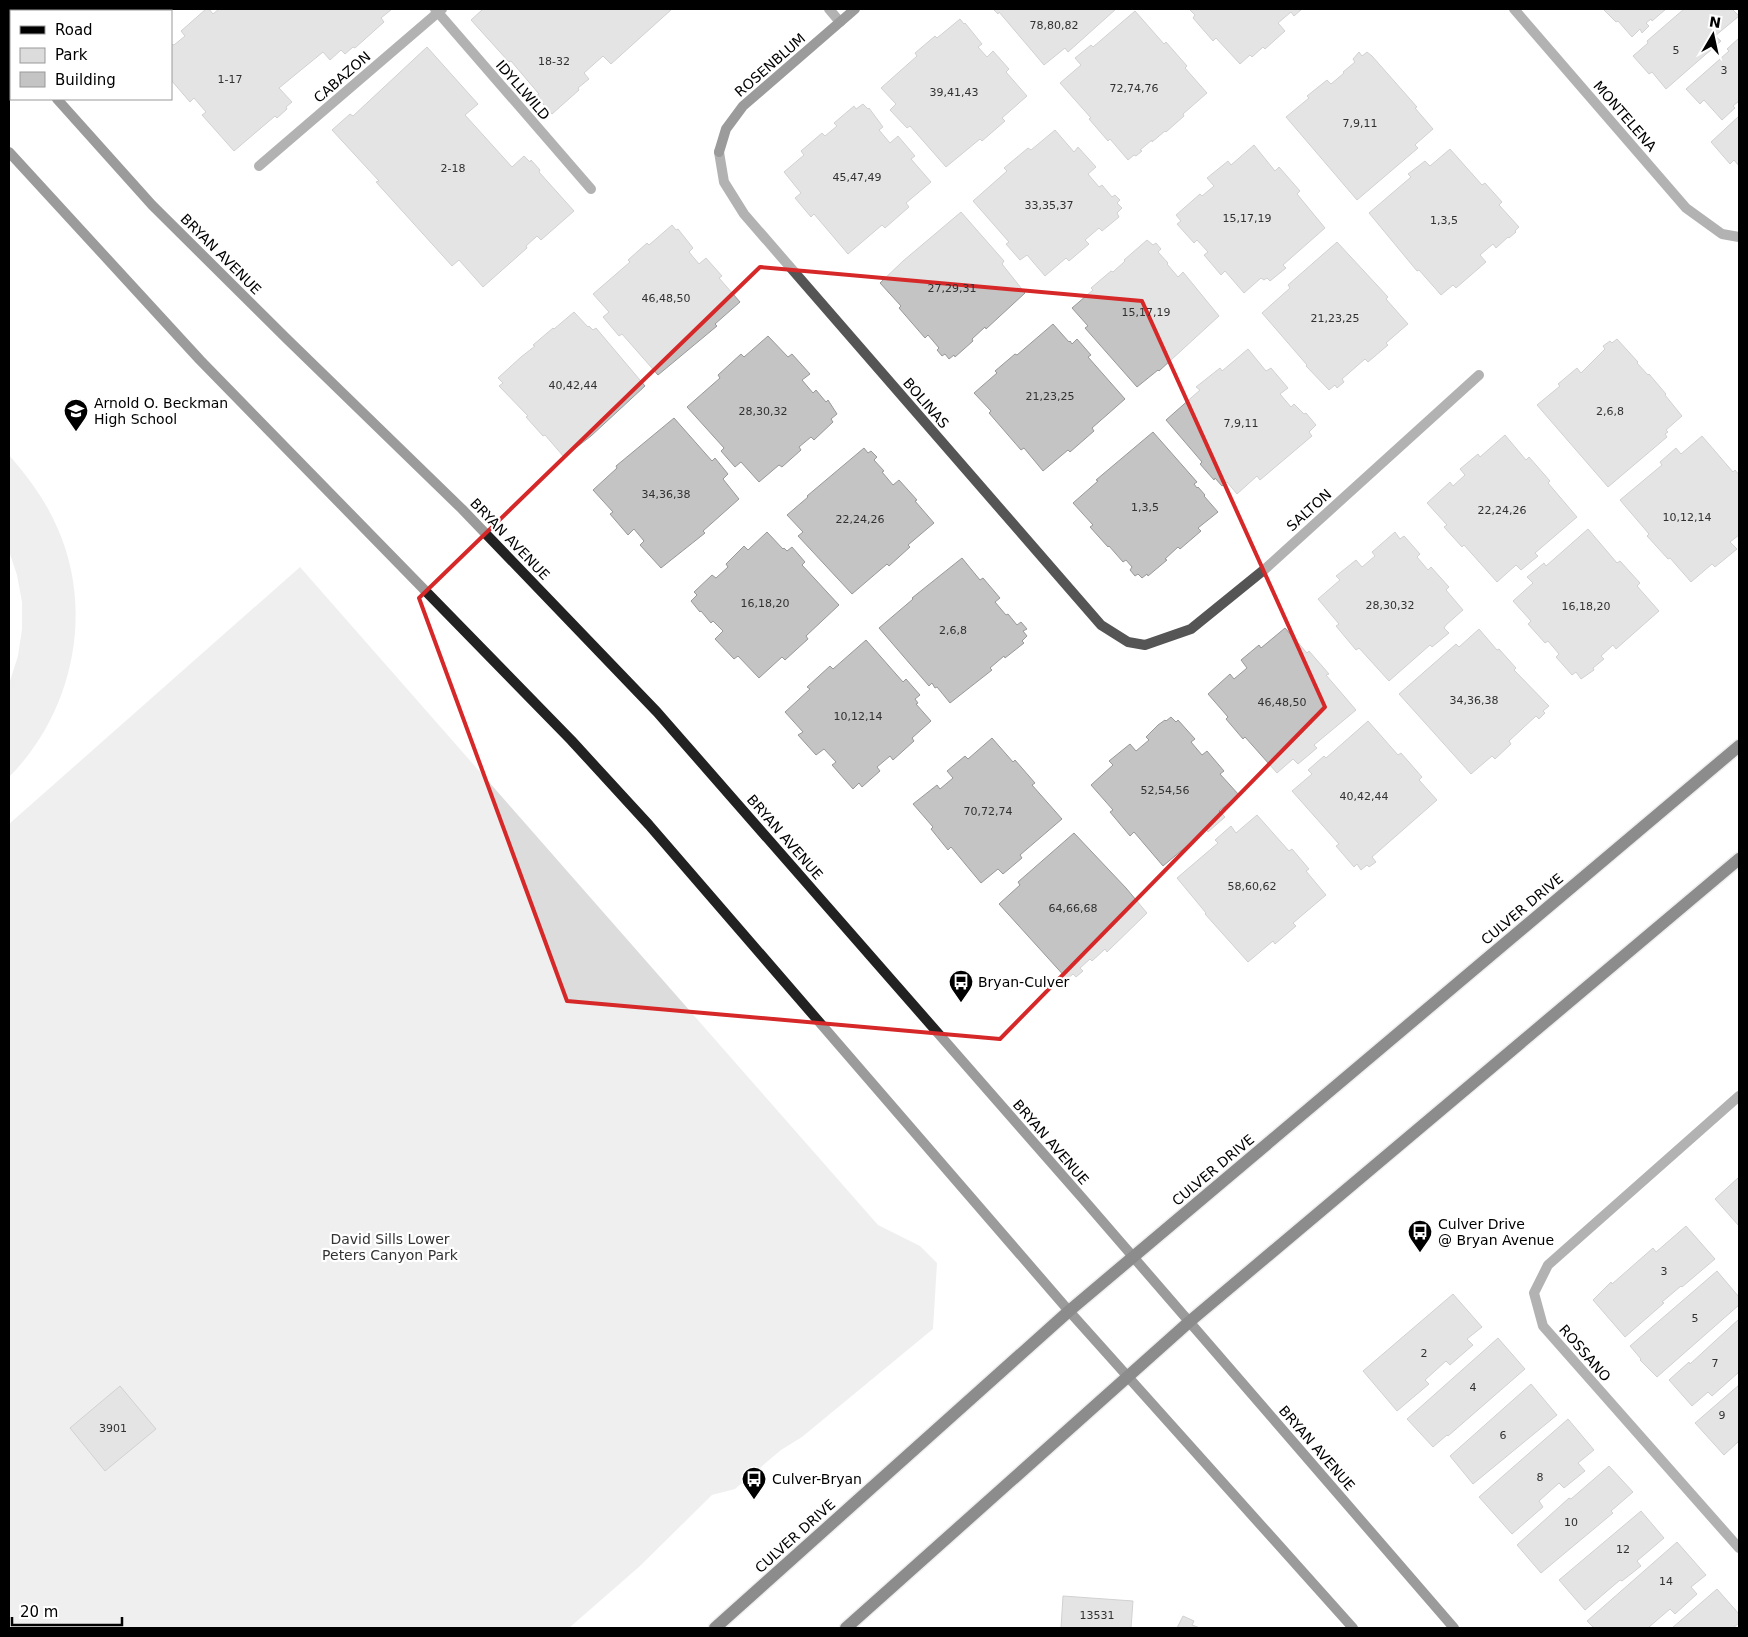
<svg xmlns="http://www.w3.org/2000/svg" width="1748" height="1637" font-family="'DejaVu Sans',sans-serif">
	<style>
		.green { fill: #dcdcdc }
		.building { fill: #c4c4c4; stroke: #999 }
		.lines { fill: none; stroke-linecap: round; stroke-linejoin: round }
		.primary-casing { stroke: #dbdbdb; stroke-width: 15 }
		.street { stroke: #555; stroke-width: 10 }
		.secondary { stroke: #222; stroke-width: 10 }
		.primary { stroke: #000; stroke-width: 12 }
		.marked { fill: none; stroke: #d62828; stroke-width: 4; stroke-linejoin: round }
		.labels { text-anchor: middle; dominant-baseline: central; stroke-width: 4.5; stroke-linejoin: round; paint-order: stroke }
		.number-label { font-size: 11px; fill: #313131 }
		.street-label { font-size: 14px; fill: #000; stroke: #fff }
		.poi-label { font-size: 14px; fill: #000; stroke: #fff; text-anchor: start }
		.park-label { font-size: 14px; fill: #333; stroke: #fff }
	</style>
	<rect width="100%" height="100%" fill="#fff"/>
	<!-- green -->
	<path class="green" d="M9,455c19,22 37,46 48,72 38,84 16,186 -48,250v-93l9,-28 4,-27v-27l-5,-27 -8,-24z
		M300,567l578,658 42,21 17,17 -4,66 -131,108 -21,13 -46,39 -23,6 -72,71 -71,62h-560v-804z"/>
	<!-- building -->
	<path class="building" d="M206,9h3l4,5 6,-5h173l-11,9 3,4 -29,26 -2,-1 -8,7 -4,-4 -11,10 -7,-8 -44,36 13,14 -6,5 1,2 -10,9 -2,-2 -41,35 -32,-36 4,-3 -12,-14 -4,4 -19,-22v-36l3,1 11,-9 -4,-5z
		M483,9h189l-61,55 -8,-8 -19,17 5,6 -11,9 1,2 -27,24 -16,-18 3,-2 -28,-33 -2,1 -38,-42z
		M993,9h123l-48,43 -3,-4 -21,17 -45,-53 -1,2z
		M1189,9h113l-8,7 -3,-4 -13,11 7,8 -20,18 -2,-2 -11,10 -2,-2 -10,9 -24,-26 -3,3 -20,-23 2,-3z
		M1603,9h63l-14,12 -1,-2 -5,4 3,3 -7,7 -2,-4 -8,8 -14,-16 -2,1z
		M1684,9h48l7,7 -24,20 6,5 -55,48 -14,-17 -3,2 -16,-18 15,-13 -1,-2z
		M1135,11l29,33 2,-2 21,24 -2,2 22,25 -24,21 1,2 -18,16 -1,-1 -13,11v-2l-12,10 2,1 -6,5 -2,-1 -6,5 -18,-21 -2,2 -19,-22 2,-1 -31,-35 21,-18 -6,-7 16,-13 2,2z
		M960,19l4,5 1,-1 17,21 -4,3 9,10 6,-6 16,18 -3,3 21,24 -25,22 3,3 -23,20 -2,-2 -34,28 -36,-41 -3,2 -17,-18 6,-6 -15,-16 36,-32 -2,-3 20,-17 2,2z
		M1739,38v63l-6,5 2,2 -13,12 -18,-20 -4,4 -14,-15 43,-38 -2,-2z
		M427,47l51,57 -13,11 47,52 12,-11 6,6 1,-2 9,10 -1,2 35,39 -33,29 -4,-4 -11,10 1,2 -44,39 -24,-27 -7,6 -76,-84 3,-1 -47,-51 18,-16 3,2z
		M1359,52l3,4 5,-4 5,4 45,51 -2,1 18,21 -16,14 -2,2 3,3 -61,52 -71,-83 23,-19 -2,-2 20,-16 4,4 13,-11 -1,-1 12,-10 -2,-3z
		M863,104l5,5 1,-1 14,19 -4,3 11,13 8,-7 17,20 -4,3 20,23 -25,21 3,4 -24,21 -3,-3 -34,29 -34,-40 -3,3 -16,-19 6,-5 -17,-21 20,-17 -3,-4 21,-18 3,3 12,-10 -3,-3 20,-17 2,3z
		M1739,116v50l-5,-6 -4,4 -19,-22z
		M1055,130l19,22 4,-5 18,20 -8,7 11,13 3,-2 10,12 3,-2 5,5 -3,3 5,5 -5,5 2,4 -17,14 -3,-3 -14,12 4,4 -20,17 -3,-3 -21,18 -18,-21 -7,5 -14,-16 3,-2 -36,-41 34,-30 -3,-3 24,-20 3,2z
		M1254,145l21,26 4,-4 21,24 -3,3 28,34 -42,37 3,3 -16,13 -3,-3 -3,2 -3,-2 -17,15 -19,-22 -4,4 -17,-20 4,-3 -11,-12 -3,3 -17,-19 4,-3 -5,-6 24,-21 2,2 12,-10 -7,-8 21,-17 3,4z
		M1450,149l32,36 3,-2 17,19 -3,3 20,22 -4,4 1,1 -7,6 -1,-1 -12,11 -3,-4 -13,11 6,7 -30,26 -3,-3 -12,10 -22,-25 -2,1 -48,-58 42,-36 -3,-3 17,-13 5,5z
		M961,212l43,49 -2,3 23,29 -39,36 -1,-2 -13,12 1,2 -18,16 -1,-2 -5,4 -4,-5 -3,2 -5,-6 2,-2 -11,-13 -3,3 -26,-30 2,-2 -21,-23 23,-22z
		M672,225l4,5 2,-1 15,19 -4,4 10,12 7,-6 16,18 -3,2 21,24 -25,22 2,2 -59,49 -36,-41 -3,2 -16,-19 6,-5 -16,-18 37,-32 -2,-2 19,-17 2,2z
		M1147,240l6,5 3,-2 5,6 -3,3 10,11 -1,1 11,13 5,-5 36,44 -60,55 -1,-1 -21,17 -52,-59 3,-2 -16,-18 21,-18 -2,-2 20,-17 2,1 12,-11 -1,-1z
		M1337,242l51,55 -2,2 22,25 -22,19 2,2 -20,17 -3,-3 -23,20 2,3 -7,6 -2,-3 -6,5 -23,-24 1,-1 -45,-52 28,-25 -2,-3z
		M574,312l14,15 1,-1 4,4 3,-2 49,58 -54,50 -27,21 -19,-22 -2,1 -17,-19 2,-1 -29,-30 4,-3 -5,-5 23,-21 14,-11 -2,-1 20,-17 1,1z
		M1053,324l16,18 1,-1 2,3 5,-5 14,16 -3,2 37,42 -33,29 2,3 -24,21 -2,-2 -25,21 -19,-23 -3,2 -32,-37 2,-2 -17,-18 23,-20 -2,-2 20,-17 2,1z
		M768,336l20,21 4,-3 18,20 -8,6 11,13 3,-3 10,12 2,-2 9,14 -6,5 2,3 -19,18 -3,-3 -12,10 2,3 -19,17 -3,-2 -20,17 -18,-20 -6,5 -14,-16 3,-3 -37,-41 33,-29 -2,-3 23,-21 3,3z
		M1617,339l21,23 -1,1 11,12 1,-1 17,20 -1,1 17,21 -16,14 2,2 -3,2 2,3 -59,50 -71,-82 23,-19 -2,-2 19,-16 4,5 24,-24 -2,-3 7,-5 2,2z
		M1248,349l18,22 5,-3 17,20 -8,6 11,13 3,-3 10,10 2,-1 10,12 -7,7 3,4 -52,44 -3,-4 -20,18 -10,-12 -5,4 -7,-8 -1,2 -14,-16 2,-2 -36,-42 34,-30 -4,-3 24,-19 2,3z
		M674,418l38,43 3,-3 13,16 -5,5 16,20 -36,32 2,2 -44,35 -21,-23 4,-4 -10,-12 -6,6 -18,-21 3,-2 -20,-22 24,-22 -1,-2z
		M1153,432l44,50 -3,2 3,4 1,-1 7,8 -1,1 14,16 -20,16 3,3 -21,18 -2,-2 -13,12 2,1 -19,16 -1,-2 -5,4 -4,-4 -3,2 -5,-6 2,-3 -6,-7 -3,2 -14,-16 -1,1 -18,-20 3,-2 -20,-22 25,-22 -2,-1z
		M1505,435l21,25 3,-3 21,24 -2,2 29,34 -42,36 3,3 -17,14 -5,-5 -19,17 -33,-37 -2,2 -18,-20 3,-2 -20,-22 23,-21 3,4 12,-11 -5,-6 18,-15 2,3z
		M1702,436l31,36 2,-2 4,5v60l-9,7 7,7 -22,18 -3,-3 -21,18 -21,-24 -2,1 -21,-23 2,-2 -29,-34 42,-35 -2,-3 16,-14 5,6z
		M864,448l4,5 3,-2 6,6 -3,3 10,11 -2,1 11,13 6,-5 18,20 -2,1 19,22 -26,22 2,2 -21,19 -2,-2 -35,30 -54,-58 5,-4 -16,-17 21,-18 -1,-1z
		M1588,529l29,34 3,-2 20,22 -3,3 22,25 -43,38 -3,-4 -12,11 3,3 -11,9 1,2 -13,9 -5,-7 -4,3 -16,-18 3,-3 -11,-13 -3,2 -17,-19 3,-3 -18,-20 20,-18 -6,-6 17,-14 2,3z
		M767,532l16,17 1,-1 3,3 5,-4 13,15 -3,3 37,40 -33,31 2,3 -23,21 -3,-3 -23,21 -21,-22 -4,3 -19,-20 8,-8 -10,-10 -2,2 -10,-12 -1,1 -9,-11 6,-6 -3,-3 18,-17 4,3 12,-11 -2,-3 18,-18 4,4z
		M1395,532l5,7 4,-3 16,18 -3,3 11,13 3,-3 18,20 -3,3 17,20 -17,15 -2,3 5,5 -17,14 -2,-2 -41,36 -30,-33 -3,2 -20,-24 3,-2 -21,-25 22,-19 -4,-4 20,-16 6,7 13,-11 -3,-4z
		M962,558l18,22 3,-2 17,20 -5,4 11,13 2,-1 9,11 4,-3 6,7 -4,2 4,5 -5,5 2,2 -19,15 -1,-2 -14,12 2,2 -42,33 -13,-16 -2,1 -3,-5 -3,3 -50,-58 34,-29 -1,-1z
		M1285,628l22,25 2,-2 20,23 -3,1 30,35 -42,35 3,3 -19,16 -5,-5 -16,14 -32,-36 -2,2 -17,-20 2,-2 -20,-23 22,-20 4,5 13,-11 -6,-8 18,-15 2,3z
		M1479,629l18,21 2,-1 17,19 -2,2 35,36 -6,5 2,2 -6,6 -3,-3 -27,25 2,3 -16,15 -3,-3 -21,18 -72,-80 57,-50 3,3z
		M866,640l37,42 3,-3 14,16 -5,4 3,4 -2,1 15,17 -19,17 2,3 -21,19 -3,-4 -13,11 3,4 -18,16 -3,-4 -6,6 -21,-24 4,-3 -12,-13 -8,6 -18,-20 5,-3 -18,-20 25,-23 -3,-2 23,-21 3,3z
		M1171,717l5,5 2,-2 17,19 -4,3 11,13 5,-4 17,20 -4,3 19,21 -20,16 6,6 -17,15 -2,-2 -43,36 -29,-34 -4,4 -20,-24 3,-2 -22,-25 22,-20 -4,-4 21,-17 6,7 13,-11 -3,-3 12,-12 7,-5 1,1z
		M1368,721l30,34 3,-2 21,24 -3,3 18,20 -65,57 4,5 -7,5 -2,-2 -6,5 -4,-6 -3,3 -18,-21 3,-2 -47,-53 20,-17 -4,-4 16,-14 2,2z
		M992,738l21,24 2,-2 20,23 -3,2 30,34 -42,36 2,3 -19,16 -5,-5 -17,14 -30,-36 -3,3 -17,-21 2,-2 -20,-23 24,-19 3,4 13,-11 -6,-7 18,-15 3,3z
		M1257,815l32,36 3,-2 17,20 -3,2 20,24 -33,28 3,3 -21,18 -2,-3 -25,21 -43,-48 1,-1 -29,-35 41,-35 -3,-3 16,-14 5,7z
		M1074,833l52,55 21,25 -40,39 -2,-3 -13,12 -2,-2 -10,9 3,3 -7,6 -3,-3 -6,5 -68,-75 21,-19 -2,-3z
		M1739,1177v49l-24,-27z
		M1686,1226l29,33 -33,28 -1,-1 -19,16 2,1 -39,34 -32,-37 18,-18 1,2 41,-36 3,4z
		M1717,1271l22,26v8l-82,72 -17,-17 1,-1 -11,-13z
		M1453,1294l29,33 -15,12 6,6 -23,20 -4,-4 -21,19 4,4 -32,27 -34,-40z
		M1739,1319v53l-27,24 -4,-4 -16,14 -23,-26 20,-18 1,2z
		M1498,1338l27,31 -77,67 -1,-1 -14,12 -26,-28z
		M1531,1384l26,31 -84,69 -23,-28z
		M1739,1385v56l-15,14 -29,-32z
		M120,1386l36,43 -51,42 -35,-43z
		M1568,1419l26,31 -16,13 7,8 -21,17 -5,-5 -20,18 4,6 -31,27 -33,-37z
		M1609,1466l24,26 -22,19 2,2 -72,60 -24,-28 52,-47 2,1z
		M1641,1511l23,27 -27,23 4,5 -19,15 -2,-1 -35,30 -26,-30z
		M1677,1542l29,33 -15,12 6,7 -22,20 -5,-5 -21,18 1,1h-56l-7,-7z
		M1717,1589l22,25v9l-6,5h-61z
		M1063,1596l70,5 -2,27h-70z
		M1183,1616l11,5 -2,4 8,3h-23z"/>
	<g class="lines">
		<defs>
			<path id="primary" d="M715,1628l354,-317 670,-565
				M846,1628l343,-306 550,-463"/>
		</defs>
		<!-- primary casing -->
		<use href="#primary" class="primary-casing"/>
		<!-- street -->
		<path class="street" d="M435,9l156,180
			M829,9l11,13
			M1514,9l172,199 36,26 17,3
			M719,152l5,30 20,32 357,411 27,17 17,3 46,-16 74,-60 214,-194
			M259,166l183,-157
			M1739,1096l-191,169 -14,28 9,33 196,222"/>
		<!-- secondary -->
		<path class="secondary" d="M9,44l2,2
			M57,99l95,106 136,135 174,169 195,203 427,488 370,428
			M9,152l191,208 371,380 78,85 420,486 284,317
			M719,152l7,-23 17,-23 112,-97"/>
		<!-- primary -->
		<use href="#primary" class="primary"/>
	</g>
	<!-- marked area -->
	<path d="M0 0H1748V1637H0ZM760,267l382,34 183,406 -325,332 -433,-38 -148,-403z" fill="#fff" fill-opacity=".55" fill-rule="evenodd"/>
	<path class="marked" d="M760,267l382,34 183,406 -325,332 -433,-38 -148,-403z"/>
	<!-- icons -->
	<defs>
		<symbol id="school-pin" viewBox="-11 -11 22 30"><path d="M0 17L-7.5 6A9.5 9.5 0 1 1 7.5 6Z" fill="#000" stroke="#fff"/><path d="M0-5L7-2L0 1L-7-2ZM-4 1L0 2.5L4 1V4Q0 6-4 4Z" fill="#fff"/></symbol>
		<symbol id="bus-pin" viewBox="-11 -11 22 30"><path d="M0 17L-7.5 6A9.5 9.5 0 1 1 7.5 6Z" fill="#000" stroke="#fff"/><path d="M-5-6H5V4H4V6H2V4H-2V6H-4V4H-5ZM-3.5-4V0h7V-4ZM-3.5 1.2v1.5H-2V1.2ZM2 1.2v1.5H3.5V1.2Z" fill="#fff"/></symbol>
	</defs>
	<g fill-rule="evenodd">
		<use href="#school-pin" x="62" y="397" width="28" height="38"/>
		<use href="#bus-pin" x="947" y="968" width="28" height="38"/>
		<use href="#bus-pin" x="1406" y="1218" width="28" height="38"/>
		<use href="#bus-pin" x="740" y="1465" width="28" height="38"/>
	</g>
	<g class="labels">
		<!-- number labels -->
		<g class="number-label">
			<text x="1054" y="25">78,80,82</text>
			<text x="1676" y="50">5</text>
			<text x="554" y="61">18-32</text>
			<text x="1724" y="70">3</text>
			<text x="230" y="79">1-17</text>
			<text x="1134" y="88">72,74,76</text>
			<text x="954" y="92">39,41,43</text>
			<text x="1360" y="123">7,9,11</text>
			<text x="453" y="168">2-18</text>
			<text x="857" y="177">45,47,49</text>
			<text x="1049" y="205">33,35,37</text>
			<text x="1247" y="218">15,17,19</text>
			<text x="1444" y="220">1,3,5</text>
			<text x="952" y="288">27,29,31</text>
			<text x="666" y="298">46,48,50</text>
			<text x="1146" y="312">15,17,19</text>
			<text x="1335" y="318">21,23,25</text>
			<text x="573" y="385">40,42,44</text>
			<text x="1050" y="396">21,23,25</text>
			<text x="763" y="411">28,30,32</text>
			<text x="1610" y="411">2,6,8</text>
			<text x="1241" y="423">7,9,11</text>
			<text x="666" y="494">34,36,38</text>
			<text x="1145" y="507">1,3,5</text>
			<text x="1502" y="510">22,24,26</text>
			<text x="1687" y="517">10,12,14</text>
			<text x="860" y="519">22,24,26</text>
			<text x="765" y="603">16,18,20</text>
			<text x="1390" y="605">28,30,32</text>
			<text x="1586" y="606">16,18,20</text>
			<text x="953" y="630">2,6,8</text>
			<text x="1474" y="700">34,36,38</text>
			<text x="1282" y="702">46,48,50</text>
			<text x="858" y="716">10,12,14</text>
			<text x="1165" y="790">52,54,56</text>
			<text x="1364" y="796">40,42,44</text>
			<text x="988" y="811">70,72,74</text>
			<text x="1252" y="886">58,60,62</text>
			<text x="1073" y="908">64,66,68</text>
			<text x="1664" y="1271">3</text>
			<text x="1695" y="1318">5</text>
			<text x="1424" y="1353">2</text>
			<text x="1715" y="1363">7</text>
			<text x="1473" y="1387">4</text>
			<text x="1722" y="1415">9</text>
			<text x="113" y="1428">3901</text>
			<text x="1503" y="1435">6</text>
			<text x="1540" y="1477">8</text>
			<text x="1571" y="1522">10</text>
			<text x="1623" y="1549">12</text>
			<text x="1666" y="1581">14</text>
			<text x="1097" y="1615">13531</text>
		</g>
		<!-- street labels -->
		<g class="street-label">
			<text transform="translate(770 65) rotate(-41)">ROSENBLUM</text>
			<text transform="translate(342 77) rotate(-41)">CABAZON</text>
			<text transform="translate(523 90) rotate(49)">IDYLLWILD</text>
			<text transform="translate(1625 116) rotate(49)">MONTELENA</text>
			<text transform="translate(221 254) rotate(45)">BRYAN AVENUE</text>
			<text transform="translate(926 403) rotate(49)">BOLINAS</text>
			<text transform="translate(1309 510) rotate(-42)">SALTON</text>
			<text transform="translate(510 539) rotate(46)">BRYAN AVENUE</text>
			<text transform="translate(785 837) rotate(49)">BRYAN AVENUE</text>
			<text transform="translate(1522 909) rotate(-40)">CULVER DRIVE</text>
			<text transform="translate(1051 1142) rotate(49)">BRYAN AVENUE</text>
			<text transform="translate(1213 1170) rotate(-40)">CULVER DRIVE</text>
			<text transform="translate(1585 1353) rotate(49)">ROSSANO</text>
			<text transform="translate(1317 1448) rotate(49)">BRYAN AVENUE</text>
			<text transform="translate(795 1536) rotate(-42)">CULVER DRIVE</text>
		</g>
		<!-- poi labels -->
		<g class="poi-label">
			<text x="94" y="403">Arnold O. Beckman<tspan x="94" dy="16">High School</tspan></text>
			<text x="978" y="982">Bryan-Culver</text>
			<text x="1438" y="1224">Culver Drive<tspan x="1438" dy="16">@ Bryan Avenue</tspan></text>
			<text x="772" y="1479">Culver-Bryan</text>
		</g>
		<!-- park labels -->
		<g class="park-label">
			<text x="390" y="1239">David Sills Lower<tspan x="390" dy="16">Peters Canyon Park</tspan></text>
		</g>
	</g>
	<!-- border -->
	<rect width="1748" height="1637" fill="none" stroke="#000000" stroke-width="20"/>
	<!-- legend -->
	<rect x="10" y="10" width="162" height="90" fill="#ffffff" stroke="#999999"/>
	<rect x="20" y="26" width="25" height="8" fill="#000000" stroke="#999999"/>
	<text x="55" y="35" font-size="15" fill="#000000">Road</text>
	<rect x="20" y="48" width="25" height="15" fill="#dcdcdc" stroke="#999999"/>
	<text x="55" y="60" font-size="15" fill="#000000">Park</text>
	<rect x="20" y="72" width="25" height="15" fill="#c4c4c4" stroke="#999999"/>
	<text x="55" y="85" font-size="15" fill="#000000">Building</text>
	<!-- north arrow -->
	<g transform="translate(1713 35) rotate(9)" stroke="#ffffff" stroke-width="4" paint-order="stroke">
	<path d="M0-4L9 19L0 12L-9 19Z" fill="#000000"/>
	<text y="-8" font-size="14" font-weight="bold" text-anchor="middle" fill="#000000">N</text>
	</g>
	<!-- scale -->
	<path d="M12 1617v8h110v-8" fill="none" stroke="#000000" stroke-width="2.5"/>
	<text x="20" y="1617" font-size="15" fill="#000000" stroke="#ffffff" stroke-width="4" paint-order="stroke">20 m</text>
</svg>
